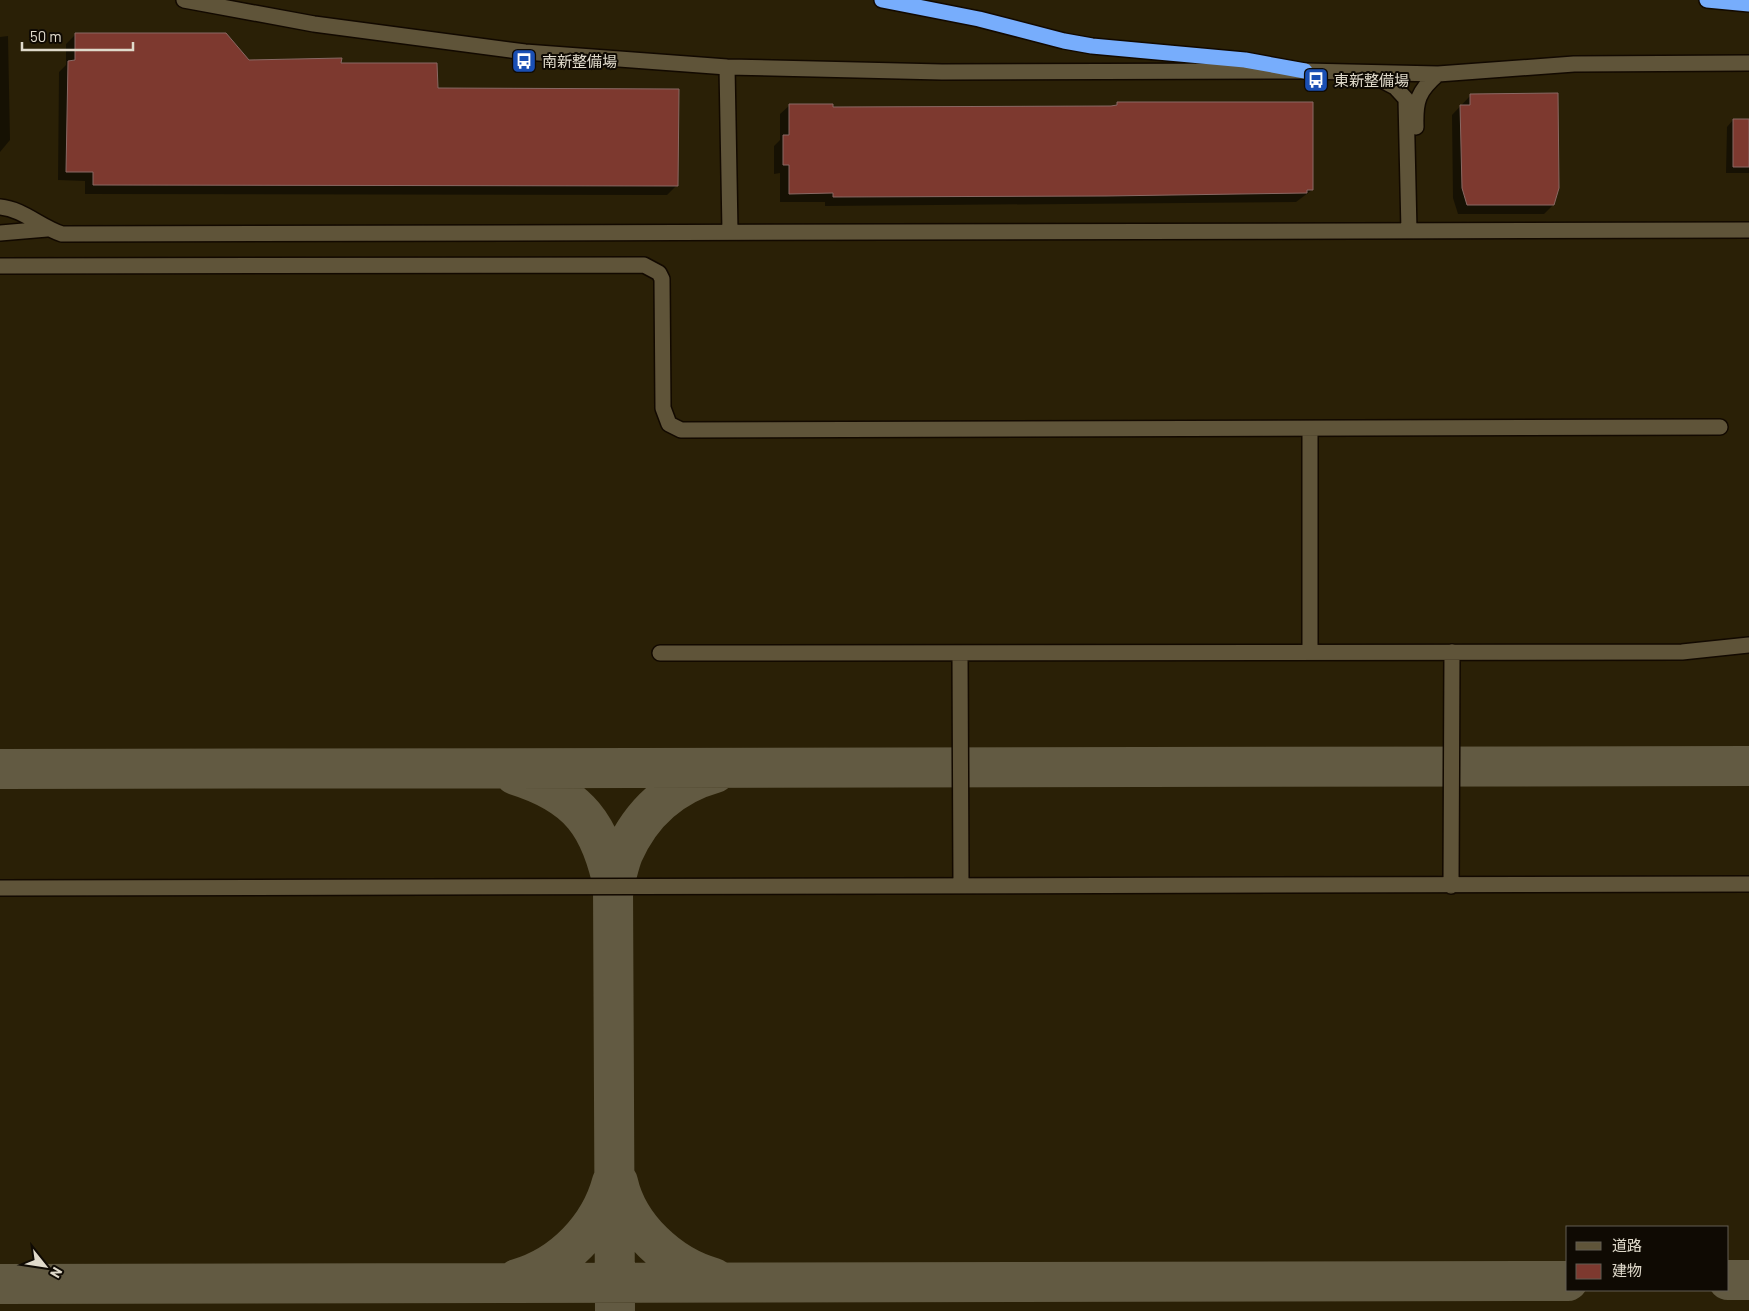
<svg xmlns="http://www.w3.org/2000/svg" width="1749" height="1311" font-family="Barlow,'Noto Sans JP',sans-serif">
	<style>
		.shadow { fill: #0007 }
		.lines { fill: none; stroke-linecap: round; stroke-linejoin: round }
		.taxiway { stroke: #625a42; stroke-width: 40 }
		.building { fill: #7d392f; stroke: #896964 }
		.minor-casing { stroke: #120900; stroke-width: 18 }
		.highway-casing { stroke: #120900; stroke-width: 18 }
		.minor { stroke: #5f5439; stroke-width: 15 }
		.highway { stroke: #77adfc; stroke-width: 15 }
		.labels { text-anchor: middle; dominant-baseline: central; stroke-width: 4; stroke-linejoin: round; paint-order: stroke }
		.poi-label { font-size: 15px; fill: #e0dacb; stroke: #0f0a03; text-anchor: start }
	</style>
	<rect width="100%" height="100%" fill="#2a2006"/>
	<!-- shadow -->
	<path class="shadow" d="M76,34l173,27 91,3 96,25 241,96 -10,10 -582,-1v-13l-27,-1 1,-108 7,-7v-21z
		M8,36l2,104 -10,12v-115z
		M1471,95l82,110 -9,9h-86l-5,-16 -1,-83z
		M1117,104l195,86 -16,12 -471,4v-4h-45v-29l-6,1v-28l6,-6v-26l10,-9 42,3 282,-1z
		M1733,120h16v53h-23l1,-46z"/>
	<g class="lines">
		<!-- taxiway -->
		<path class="taxiway" d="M0,769l1749,-3
			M515,775c64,20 86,50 99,115
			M618,1182c10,45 52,84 96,96
			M517,1279c46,-13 83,-52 95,-97
			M1728,1280h21
			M0,1284l1568,-3
			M615,1311l-2,-424c4,-11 6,-23 10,-33 18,-41 49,-69 92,-81"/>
	</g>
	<!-- building -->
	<path class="building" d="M75,33h151l23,27 93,-2 -1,5h96l1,25 241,1 -1,97 -585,-1v-13h-27l2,-111 7,-1z
		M1558,93l1,95 -5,17h-87l-5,-17 -2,-83h10v-11z
		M1117,102h196v88h-6v3l-201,3 -273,1v-4l-44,1v-29h-6v-30h6v-31h44v3l278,-1 6,-1z
		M1733,119h16v48h-16z"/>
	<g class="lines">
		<defs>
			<path id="minor" d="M184,0l130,24 211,28 202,15 215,5 363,-1 133,3 136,-10 175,-1
				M727,67l3,164
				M1370,74l25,13 11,12 3,132
				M1416,127c-1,-26 2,-36 22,-53
				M0,207c23,2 40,20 62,27l1687,-4
				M0,233l47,-4
				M0,266l644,-1 15,8 3,6 1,129 6,16 12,6 1039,-3
				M1310,429v223
				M660,653l1022,-1 67,-7
				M960,653l1,233
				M1451,886l1,-234
				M0,888l1749,-4"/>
			<path id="highway" d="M882,0l97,19 85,22 28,5 153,14 60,11
				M1707,0l42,4"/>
		</defs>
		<!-- minor casing -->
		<use href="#minor" class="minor-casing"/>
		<!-- highway casing -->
		<use href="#highway" class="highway-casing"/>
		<!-- minor -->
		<use href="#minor" class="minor"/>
		<!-- highway -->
		<use href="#highway" class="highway"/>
	</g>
	<!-- icons -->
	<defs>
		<symbol id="bus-square" viewBox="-11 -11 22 22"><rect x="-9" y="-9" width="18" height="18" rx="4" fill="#1a4fb4" stroke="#0f0a03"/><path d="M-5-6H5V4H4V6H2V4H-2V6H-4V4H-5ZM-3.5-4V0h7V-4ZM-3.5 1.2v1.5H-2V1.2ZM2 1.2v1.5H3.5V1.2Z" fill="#fff"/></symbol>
	</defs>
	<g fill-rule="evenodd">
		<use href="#bus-square" x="510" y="47" width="28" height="28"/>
		<use href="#bus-square" x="1302" y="66" width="28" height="28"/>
	</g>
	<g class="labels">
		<!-- poi labels -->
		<g class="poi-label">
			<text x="542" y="61">南新整備場</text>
			<text x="1334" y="80">東新整備場</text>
		</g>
	</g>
	<!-- legend -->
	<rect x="1566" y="1226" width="162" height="65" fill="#0f0a03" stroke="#635d53"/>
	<rect x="1576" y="1242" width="25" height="8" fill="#5f5439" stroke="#635d53"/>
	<text x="1612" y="1251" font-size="15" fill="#e0dacb">道路</text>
	<rect x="1576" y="1264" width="25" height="15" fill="#7d392f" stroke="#635d53"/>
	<text x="1612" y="1276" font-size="15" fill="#e0dacb">建物</text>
	<!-- north arrow -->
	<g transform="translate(45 1266) rotate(120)" stroke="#0f0a03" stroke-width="4" paint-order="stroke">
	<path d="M0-4L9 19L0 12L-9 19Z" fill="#e0dacb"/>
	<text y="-8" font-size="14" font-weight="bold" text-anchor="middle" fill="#e0dacb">N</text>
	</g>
	<!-- scale -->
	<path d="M22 42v8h111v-8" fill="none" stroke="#e0dacb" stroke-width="2.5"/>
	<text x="30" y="42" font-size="15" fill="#e0dacb" stroke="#0f0a03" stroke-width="4" paint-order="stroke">50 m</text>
</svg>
